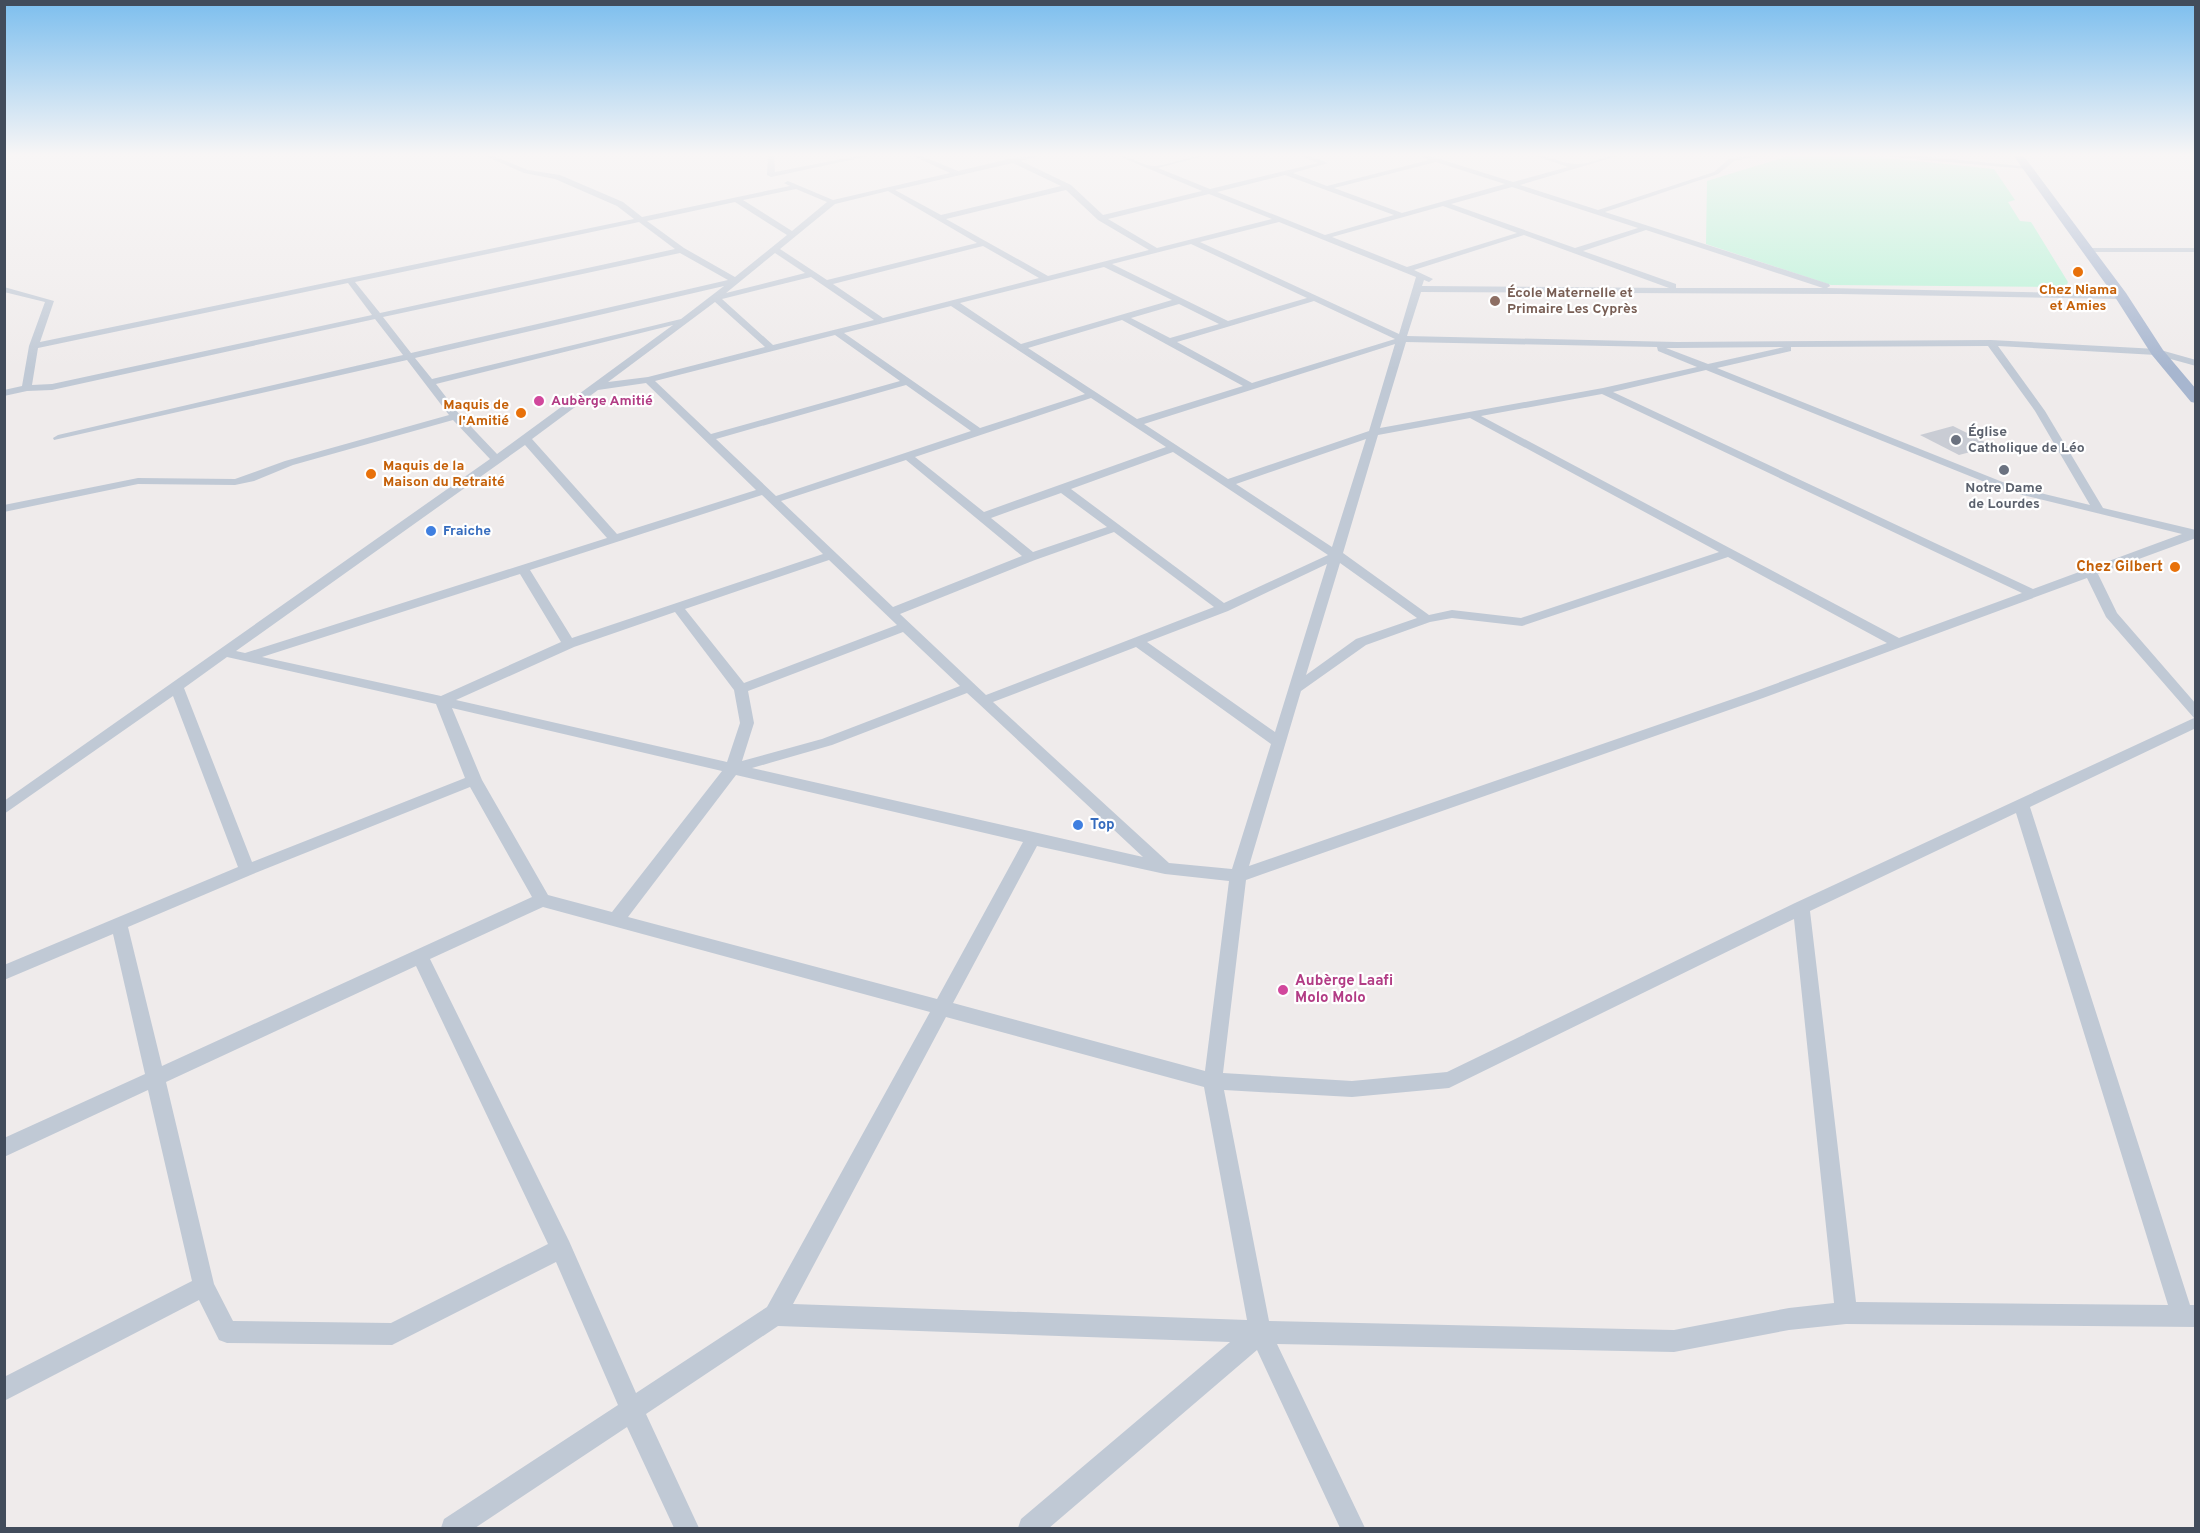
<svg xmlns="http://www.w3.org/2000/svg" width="2200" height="1533" font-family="Overpass,sans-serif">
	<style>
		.green { fill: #b2f3d4 }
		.building { fill: #c9ccd4 }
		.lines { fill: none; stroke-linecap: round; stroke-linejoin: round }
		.street { fill: #c0c9d5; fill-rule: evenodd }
		.primary { fill: #a7b6cf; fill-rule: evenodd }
		.food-dot { fill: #e8710a; stroke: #fff; stroke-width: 2 }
		.education-dot { fill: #8d6e63; stroke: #fff; stroke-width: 2 }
		.hotel-dot { fill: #d1479c; stroke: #fff; stroke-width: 2 }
		.worship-dot { fill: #6b7280; stroke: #fff; stroke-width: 2 }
		.shop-dot { fill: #3f7fe0; stroke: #fff; stroke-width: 2 }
		.labels { text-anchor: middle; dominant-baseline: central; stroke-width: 4.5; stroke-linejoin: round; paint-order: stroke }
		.far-food-label { font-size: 14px; font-weight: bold; fill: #c56008; stroke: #fff }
		.far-education-label { font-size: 14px; font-weight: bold; fill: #785e54; stroke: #fff; text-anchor: start }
		.far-hotel-label { font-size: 14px; font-weight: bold; fill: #b23c85; stroke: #fff; text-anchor: start }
		.far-worship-label { font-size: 14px; font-weight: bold; fill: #5b616d; stroke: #fff; text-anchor: start }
		.far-shop-label { font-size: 14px; font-weight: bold; fill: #366cbe; stroke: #fff; text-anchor: start }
		.food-label { font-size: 15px; font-weight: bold; fill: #c56008; stroke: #fff; text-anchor: end }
		.shop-label { font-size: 15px; font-weight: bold; fill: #366cbe; stroke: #fff; text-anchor: start }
		.hotel-label { font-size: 15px; font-weight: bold; fill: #b23c85; stroke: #fff; text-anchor: start }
	</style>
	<rect width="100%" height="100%" fill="#efebeb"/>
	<!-- green -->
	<path class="green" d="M1791,155h67l136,14 21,31 -7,2 12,19 11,1 37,60 -2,5 -235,-2 -125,-41 1,-63z"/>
	<!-- building -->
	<path class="building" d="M1953,426l40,20 -34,9 -39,-20z"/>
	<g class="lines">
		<!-- street -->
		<path class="street" d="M483,155h8l37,15 32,5 63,27 19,15 148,-31 -6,-3 4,-2 45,19 117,-27 -39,-18h8l39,16 55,-13 29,-3 -21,6 50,24 32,30 99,-24 -86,-36c13,0 23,9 36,11 14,1 38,-11 55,-11l-49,13 52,21 108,-26 -19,-8h9l20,8 -35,10 34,13 102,-26 -11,-5h9l86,27 55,-15 -35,-12c15,0 27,8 42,9 14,1 31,-9 46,-9l-101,30 78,25 116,-38 16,-14 32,-3 -28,6 -16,13 -113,38 224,72 1,2 -3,2 297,6 1,2 -4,3 -281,-5 -419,-2 -14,44 270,6 314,-2 166,9 39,11v6l-40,-11 -158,-9 47,65 58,97 93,22v8l-98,36 19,39 79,91v24l-166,79 160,498h6v22l-350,-3 -57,6 -115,22 -397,-8 88,184h-25l-83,-178 -208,178h-31l3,-9 209,-177 -452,-16 -132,88 53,114h-25l-47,-101 -152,101h-34l3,-9 174,-114 -62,-143 -164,83 -165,-2 -8,-3 -20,-40 -195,101v-24l188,-96 -44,-191 -144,67v-19l141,-64 -32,-140 -109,46v-15l234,-98 -65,-171 -169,118v-13l486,-342 -37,-39 -160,45 -39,16 -19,4 -97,-1 -134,28v-7l134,-27 97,1 50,-18 164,-46 -42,-55 -353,80 -1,-2 5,-3 345,-80 -28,-36 -323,71 -25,1 -23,5v-6l18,-4 7,-40 16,-44 -41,-10v-5l50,14 -14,41 594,-123 -17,-13 -62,-27 -31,-6zM1436,162l69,22 -103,29 -68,-25zM1013,163l48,23 -120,29 -46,-25zM1285,175l109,40 -69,20 -108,-43zM1512,187l126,41 -63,20 -124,-44zM796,189l31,13 -35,29 -49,-31zM1066,190l32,30 51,30 -101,26 -102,-57zM888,191l89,52 -150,37 -47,-31 55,-45zM1209,194l63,25 -115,29 -49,-29zM735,202l52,33 -52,42 -51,-29 -37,-27zM1443,206l74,27 -110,34 -75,-30zM639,222l36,27 -295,64 -25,-31zM1279,222l137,55 -17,57 -199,-92zM1646,230l177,58h2h-149v-4l-93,-33zM1524,235l145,53 -247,-2 2,-6 5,2 4,-3 -19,-9zM1191,244l116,54 -79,23 -116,-57zM983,246l56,32 -156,40 -50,-34zM680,253l48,27 -317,73 -28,-36zM775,253l30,20 -79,20zM1104,267l68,33 -151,44 -61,-41zM811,277l63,43 -101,25 -51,-46zM348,283l24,32 -320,69 -20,1 6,-37zM724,286l-43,33 -249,60 -17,-21zM1314,301l81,38 -143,44 -75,-41zM715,302l50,45 -117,30 -40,5zM1179,304l40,20 -49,14 -39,-20zM951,306l134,88 -105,34 -136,-95zM1122,320l121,66 -106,33 -109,-71zM673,325l-176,129 -38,-40 -23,-30zM835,335l65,46 -189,53 -56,-53zM1406,342l251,5 1,4 39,16 -94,21 -223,40zM1395,344l-26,87 -141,48 -84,-55zM1988,346l47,65 55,94 -75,-18 -298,-119 74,-17v-4zM1784,347l-76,17 -42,-16h11zM1706,370l301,121 175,43 -149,55 -420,-197zM646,383l110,107 -139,44 -85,-95 66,-49zM906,385l65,46 -195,65 -60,-57zM1602,394l420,199 -123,45 -418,-222zM1091,398l75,49 -182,65 -69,-55zM1470,418l249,134 -198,66 -69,-8 -23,5 -86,-62 35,-118zM1366,439l-34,108 -96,-63zM525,445l82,93 -362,115 -9,-2zM1173,452l155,103 -104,48 -153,-114zM906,460l116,96 -129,51 -112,-106zM1061,493l46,34 -74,25 -42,-34zM762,495l61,59 -251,84 -42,-68zM1114,532l100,75 -228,88 -86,-81 135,-54zM1728,557l159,86 -134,49 -504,174 52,-175 65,-46 64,-23 22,-4 70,8zM829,560l68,65 -153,58 -59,-74zM1340,563l77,55 -61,21 -50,36zM1327,564l-52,168 -128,-90 81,-31zM520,574l41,68 -120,54 -179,-39zM2087,578l19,39 88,101 -399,185 -348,169 -95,9 -129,-8 23,-193 517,-182zM675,612l59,78 6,33 -13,39 -271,-62 118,-53zM903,632l57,54 -138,53 -80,22 12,-38 -6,-32zM1136,647l135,97 -39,125 -63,-6 -176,-161zM227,657l209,47 29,74 -213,84 -68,-174zM967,693l11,10 165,154 -391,-89 80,-23zM452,708l270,63 -110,141 -64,-17 -66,-115zM736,775l287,67 -86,157 -309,-82zM470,787l62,110 -370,169 -34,-139 125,-53zM2016,813l152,492 -312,-3 -46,-391zM1037,846l128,28 64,7 -24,190 -252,-68zM543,907l387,105 -163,295 -131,86 -67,-152 -139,-282zM1794,919l40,384 -45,5 -115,22 -405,-9 -45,-231 128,7 97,-9zM416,966l132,278 -157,79 -158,-2 -19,-37 -48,-202zM946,1017l258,70 43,233 -454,-16z
			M768,155h6l1,17 87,-17h12l-103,22 -4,-2z
			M1888,155h24l118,12 -3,2 -136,-12z
			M2087,248h109v4h-112l-1,-2z"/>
		<!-- primary -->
		<path class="primary" d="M2013,155h10l103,138 37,57 33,39v14l-5,-1 -39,-47 -37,-58z"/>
	</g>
	<!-- sky -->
	<linearGradient id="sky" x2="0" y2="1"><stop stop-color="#7cbeee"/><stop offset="0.42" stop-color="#f8f6f6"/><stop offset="1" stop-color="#f8f6f6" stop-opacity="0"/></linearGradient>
	<rect width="2200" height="369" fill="url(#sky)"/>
	<!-- markers -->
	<g class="food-dot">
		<circle cx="2078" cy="272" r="6"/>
		<circle cx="521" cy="413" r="6"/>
		<circle cx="371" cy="474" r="6"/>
		<circle cx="2175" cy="567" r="6"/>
	</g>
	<circle class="education-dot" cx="1495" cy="301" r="6"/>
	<g class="hotel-dot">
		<circle cx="539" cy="401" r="6"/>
		<circle cx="1283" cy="990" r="6"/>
	</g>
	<g class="worship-dot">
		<circle cx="1956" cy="440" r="6"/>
		<circle cx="2004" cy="470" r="6"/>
	</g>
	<g class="shop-dot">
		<circle cx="431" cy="531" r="6"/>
		<circle cx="1078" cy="825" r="6"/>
	</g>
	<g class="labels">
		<!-- far-food labels -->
		<g class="far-food-label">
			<text x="2078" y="290">Chez Niama<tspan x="2078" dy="16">et Amies</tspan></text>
			<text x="509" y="405" text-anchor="end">Maquis de<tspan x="509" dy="16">l'Amitié</tspan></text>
			<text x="383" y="466" text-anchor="start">Maquis de la<tspan x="383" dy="16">Maison du Retraité</tspan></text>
		</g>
		<!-- far-education labels -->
		<g class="far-education-label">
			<text x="1507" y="293">École Maternelle et<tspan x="1507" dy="16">Primaire Les Cyprès</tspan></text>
		</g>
		<!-- far-hotel labels -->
		<g class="far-hotel-label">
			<text x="551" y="401">Aubèrge Amitié</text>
		</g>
		<!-- far-worship labels -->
		<g class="far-worship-label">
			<text x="1968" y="432">Église<tspan x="1968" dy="16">Catholique de Léo</tspan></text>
			<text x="2004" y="488" text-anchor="middle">Notre Dame<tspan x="2004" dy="16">de Lourdes</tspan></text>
		</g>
		<!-- far-shop labels -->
		<g class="far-shop-label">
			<text x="443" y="531">Fraiche</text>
		</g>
		<!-- food labels -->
		<g class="food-label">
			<text x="2163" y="567">Chez Gilbert</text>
		</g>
		<!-- shop labels -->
		<g class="shop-label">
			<text x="1090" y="825">Top</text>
		</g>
		<!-- hotel labels -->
		<g class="hotel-label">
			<text x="1295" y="981">Aubèrge Laafi<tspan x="1295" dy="17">Molo Molo</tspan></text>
		</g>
	</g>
	<!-- border -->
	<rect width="2200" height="1533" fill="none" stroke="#424c5b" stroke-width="12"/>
</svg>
